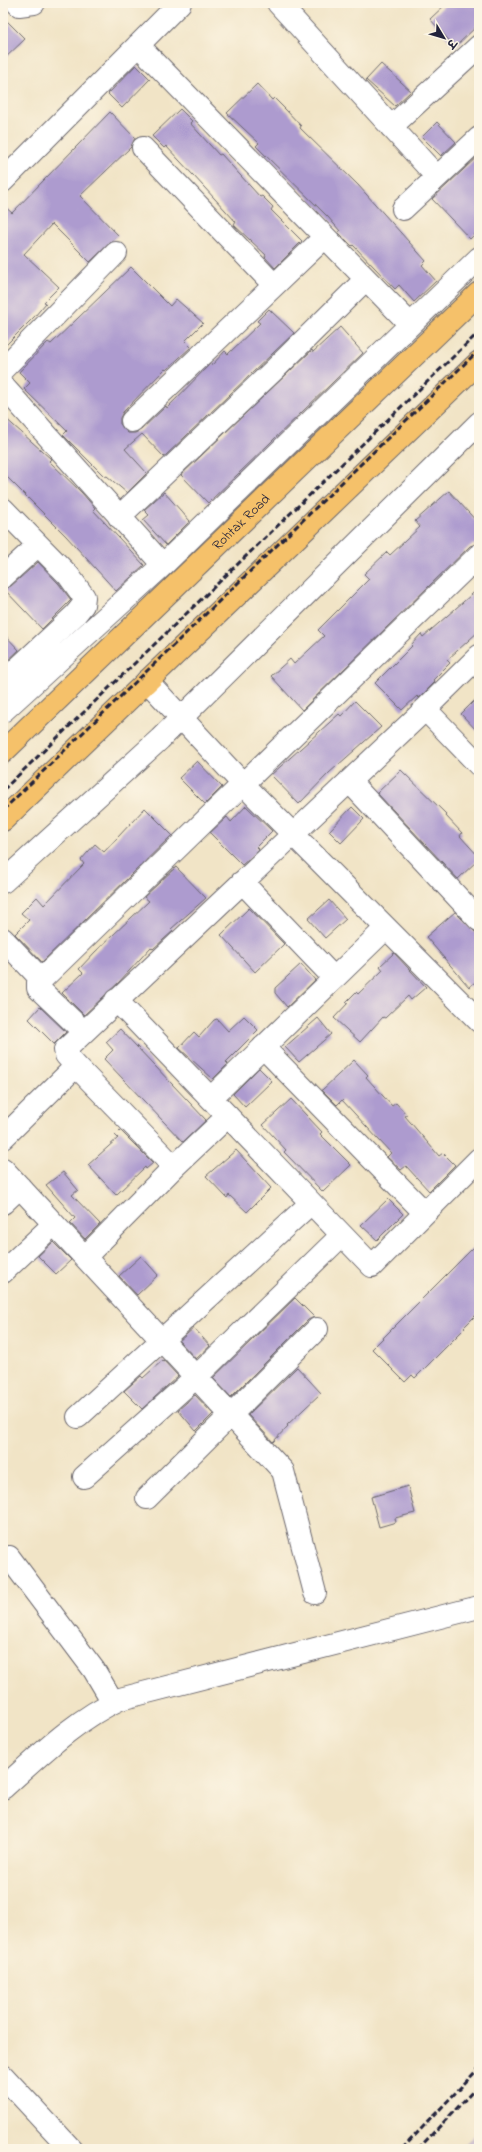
<svg xmlns="http://www.w3.org/2000/svg" width="482" height="2152" font-family="'Indie Flower','Playpen Sans Deva',sans-serif">
	<style>
		.industrial { fill: url(#industrial-grid) }
		.building { fill: #ad9bcf }
		.lines { fill: none; stroke-linecap: round; stroke-linejoin: round }
		.minor-casing { stroke: #6a666c; stroke-width: 24 }
		.major-casing { stroke: #6a666c; stroke-width: 24 }
		.minor { stroke: #fff; stroke-width: 22 }
		.major { stroke: #f5c16b; stroke-width: 22 }
		.rail { stroke: #22223b; stroke-width: 3; stroke-dasharray: 6 3; stroke-linecap: butt }
		.labels { text-anchor: middle; dominant-baseline: central; stroke-width: 3; stroke-linejoin: round; paint-order: stroke }
		.street-label { font-size: 14px; fill: #22223b; stroke: #fcf5e5 }
	</style>
	<defs>
		<pattern id="industrial-grid" width="8" height="8" patternUnits="userSpaceOnUse"><rect width="8" height="8" fill="#cdbed2"/><path d="M0 4h8M4 0v8" fill="none" stroke="#b0a3b5"/></pattern>
	</defs>
	<rect width="100%" height="100%" fill="#fcf5e5"/>
	<filter id="ink" filterUnits="userSpaceOnUse"><feTurbulence type="fractalNoise" baseFrequency=".025" numOctaves="2"/><feDisplacementMap in="SourceGraphic" scale="8" xChannelSelector="R" yChannelSelector="G"/><feConvolveMatrix kernelMatrix="1 2 1 2 8 2 1 2 1" color-interpolation-filters="sRGB"/></filter>
	<filter id="wash" filterUnits="userSpaceOnUse"><feTurbulence type="fractalNoise" baseFrequency=".012" numOctaves="4" result="noise"/><feDisplacementMap in="SourceGraphic" scale="16" xChannelSelector="R" yChannelSelector="G"/><feGaussianBlur stdDeviation="0.9" result="paint"/><feColorMatrix in="noise" values="0 0 0 0 0 0 0 0 0 0 0 0 0 0 0 0 0 1.4 0 .05"/><feComposite in="paint" operator="in"/></filter>
	<g filter="url(#wash)">
		<rect width="100%" height="100%" fill="#f1e4c6"/>
		<!-- industrial -->
		<path class="industrial" d="M479,2130v19h-19z"/>
		<g id="blocks">
			<!-- building -->
			<path class="building" d="M447,3h32v21l-24,23 -25,-28z
				M3,17l22,22 -22,21z
				M381,64l30,27 -16,15 -29,-26z
				M136,65l14,14 -28,29 -14,-14z
				M257,84l15,16 2,-2 12,12 15,16 -1,2 58,57 68,76 -4,4 14,16 -22,21 -15,-17 -4,4 -42,-44 -1,1 -14,-14 2,-1 -12,-14 -72,-71 3,-3 -32,-30z
				M180,109l12,12 -2,2 29,32 2,-1 39,43 2,-1 11,11 -2,3 31,31 -27,27 -10,-11 1,-2 -32,-30 2,-3 -43,-47 -27,-29 -2,2 -12,-12z
				M110,112l25,26 -4,9 -51,49 38,39 -28,27 -38,-38 -28,30 35,33 -15,15 2,1 -11,13 -32,32v-143l9,8z
				M437,122l19,20 -15,14 -19,-19z
				M479,155v75l-9,9 -38,-40z
				M131,267l39,39 6,-7 27,24 -18,18 6,6 -25,23 -1,-1 -42,43 -3,6v6l8,9h7l6,-3 25,-24 1,2 44,-45 1,2 13,-14 3,3 32,-31 -3,-2 12,-12 25,24 -130,124 -22,-23 -17,15 22,24 -20,20 -20,-17 -2,1 -42,-42 4,-4 -43,-42 6,-6 -11,-11 29,-30 3,2z
				M340,327l23,26 -155,150 -27,-28 131,-125 1,2z
				M3,416l48,43 -2,2 33,32 13,15 -2,2 51,55 -28,26 -50,-55 -63,-63z
				M449,491l30,33v19l-9,3 -168,164 -31,-34 19,-17 4,5 30,-28 -6,-6 51,-51 -5,-5 23,-22 3,3 30,-28 -5,-6z
				M164,492l26,29 -24,24 -23,-25 6,-5 -5,-5z
				M38,562l21,22 12,16 -29,29 -38,-40 7,-3z
				M479,588v43l-32,29 3,3 -17,17 2,2 -16,16 -2,-2 -15,14 -27,-27 37,-37 -1,-1 10,-11 2,3z
				M3,633l16,17 -16,15z
				M479,696v37l-18,-19z
				M355,701l26,26 -52,46 -30,31 -28,-29 68,-61 2,2z
				M197,761l25,26 -17,17 -26,-26z
				M401,770l45,44 -1,1 17,18 -2,3 19,21v2l-21,20 -81,-86z
				M246,806l26,25 -16,16 3,3 -17,15 -32,-32 17,-16 4,5z
				M352,807l12,12 -23,24 -12,-12z
				M145,808l27,27 -130,127 -27,-28 14,-14 -8,-7 16,-16 7,8 40,-41 -3,-4 14,-16 9,8z
				M176,867l30,31 -35,31 2,2 -20,18 -2,-2 -32,35 -35,33 -22,-22 21,-20 -4,-4 16,-17 54,-51 -5,-4z
				M329,900l17,19 -21,19 -17,-19z
				M249,908l35,36 -29,28 -34,-37z
				M455,912l24,24v43l-10,8 -43,-50z
				M394,953l32,34 -15,13 -3,-4 -23,22 -2,-1 -23,25 -26,-24 14,-15 -2,-1 10,-10 2,2 25,-24 -3,-4z
				M301,964l14,16 -28,27 -12,-14v-5z
				M40,1007l26,25 -12,12 -25,-25z
				M244,1016l14,14 -32,32 2,2 -15,15 -34,-31 15,-16 5,5 15,-17 3,-1 11,12z
				M318,1018l13,16 -32,28 -14,-15z
				M120,1029l86,91 -23,22 -79,-83 9,-9 -7,-8z
				M354,1060l14,15 -2,2 26,29 4,-3 11,12 -2,1 34,40 4,-3 12,12 -26,26 -23,-25 -5,4 -14,-13 4,-4 -49,-53 -5,5 -15,-15z
				M259,1068l13,13 -27,26 -12,-13z
				M291,1099l31,33 -2,2 31,31 -28,27 -39,-40 2,-2 -23,-25z
				M120,1130l33,33 -7,6 -1,-2 -29,28 -28,-30 30,-27 -3,-3z
				M236,1150l35,38 -24,24 -18,-17 -2,3 -21,-22z
				M63,1172l15,18 -6,5 28,29 -15,15 -15,-16 5,-5 -29,-33z
				M388,1199l15,15 -26,26 -16,-15z
				M53,1242l18,18 -15,14 -18,-18z
				M479,1242v70l-15,15 1,1 -50,50 -3,-3 -7,7 -33,-33z
				M141,1256l17,19 -21,20 -18,-19z
				M295,1298l19,19 -6,3 -77,77 -18,-19z
				M194,1328l16,18 -14,13 -17,-18z
				M163,1360l15,16 -36,33 -18,-18 17,-15 2,2z
				M297,1367l24,26 -34,32 1,1 -15,16 -25,-27z
				M195,1395l18,19 -17,17 -18,-21z
				M408,1486l7,27 -20,5 1,4 -17,5 -8,-30z"/>
		</g>
	</g>
	<g filter="url(#ink)">
		<use href="#blocks" fill-opacity="0" stroke="#6a666c" stroke-width="1"/>
		<g class="lines">
			<defs>
				<path id="minor" d="M17,3l2,2 15,-2
					M278,3l159,174
					M138,45l272,279
					M391,127l88,-81
					M143,148l131,137
					M3,181l177,-178
					M403,209l76,-71
					M3,369l113,-116
					M3,386l160,179
					M132,421l193,-184
					M3,509l66,67 15,21 -1,8 -8,10 -72,67
					M119,517l157,-149 90,-89
					M3,577l35,-32
					M147,681l96,103 236,237
					M425,709l54,56
					M3,711l160,-146 316,-307
					M349,781l130,139
					M3,882l157,-143 319,-316
					M242,882l92,96
					M3,939l39,41
					M116,1000l256,266 107,-107
					M83,1031l-45,-43v-5l441,-428
					M263,1047l162,166
					M211,1098l175,-170
					M228,1116l-54,51 -98,-101 -10,-11 -1,-5 350,-331 64,-63
					M3,1138l73,-72
					M3,1169l280,302 32,122
					M3,1203l17,-16
					M85,1257l89,-90
					M3,1272l51,-48
					M78,1417l233,-214
					M84,1477l112,-100 146,-142
					M147,1498l170,-169
					M9,1557l85,113 19,32
					M3,1788c37,-33 72,-68 117,-89l359,-92
					M3,2076l68,73"/>
				<g id="major">
					<path id="s1" d="M3,752l476,-459"/>
					<path d="M3,820l476,-458"/>
				</g>
			</defs>
			<!-- minor casing -->
			<use href="#minor" class="minor-casing"/>
			<!-- major casing -->
			<use href="#major" class="major-casing"/>
			<!-- minor -->
			<use href="#minor" class="minor"/>
			<!-- major -->
			<use href="#major" class="major"/>
			<!-- rail -->
			<path class="rail" d="M3,790l476,-458
				M3,810l476,-460
				M402,2149l77,-81
				M418,2149l61,-64"/>
		</g>
	</g>
	<g class="labels">
		<!-- street labels -->
		<g class="street-label">
			<text stroke="none"><textPath href="#s1" startOffset="331">Rohtak Road</textPath></text>
		</g>
	</g>
	<!-- margin -->
	<rect width="482" height="2152" fill="none" stroke="#fcf5e5" stroke-width="16"/>
	<!-- north arrow -->
	<g transform="translate(444 38) rotate(128)" stroke="#fcf5e5" stroke-width="3" paint-order="stroke">
	<path d="M0-3L7 15L0 10L-7 15Z" fill="#22223b"/>
	<text y="-6" font-size="11" font-weight="bold" text-anchor="middle" fill="#22223b">उ</text>
	</g>
</svg>
